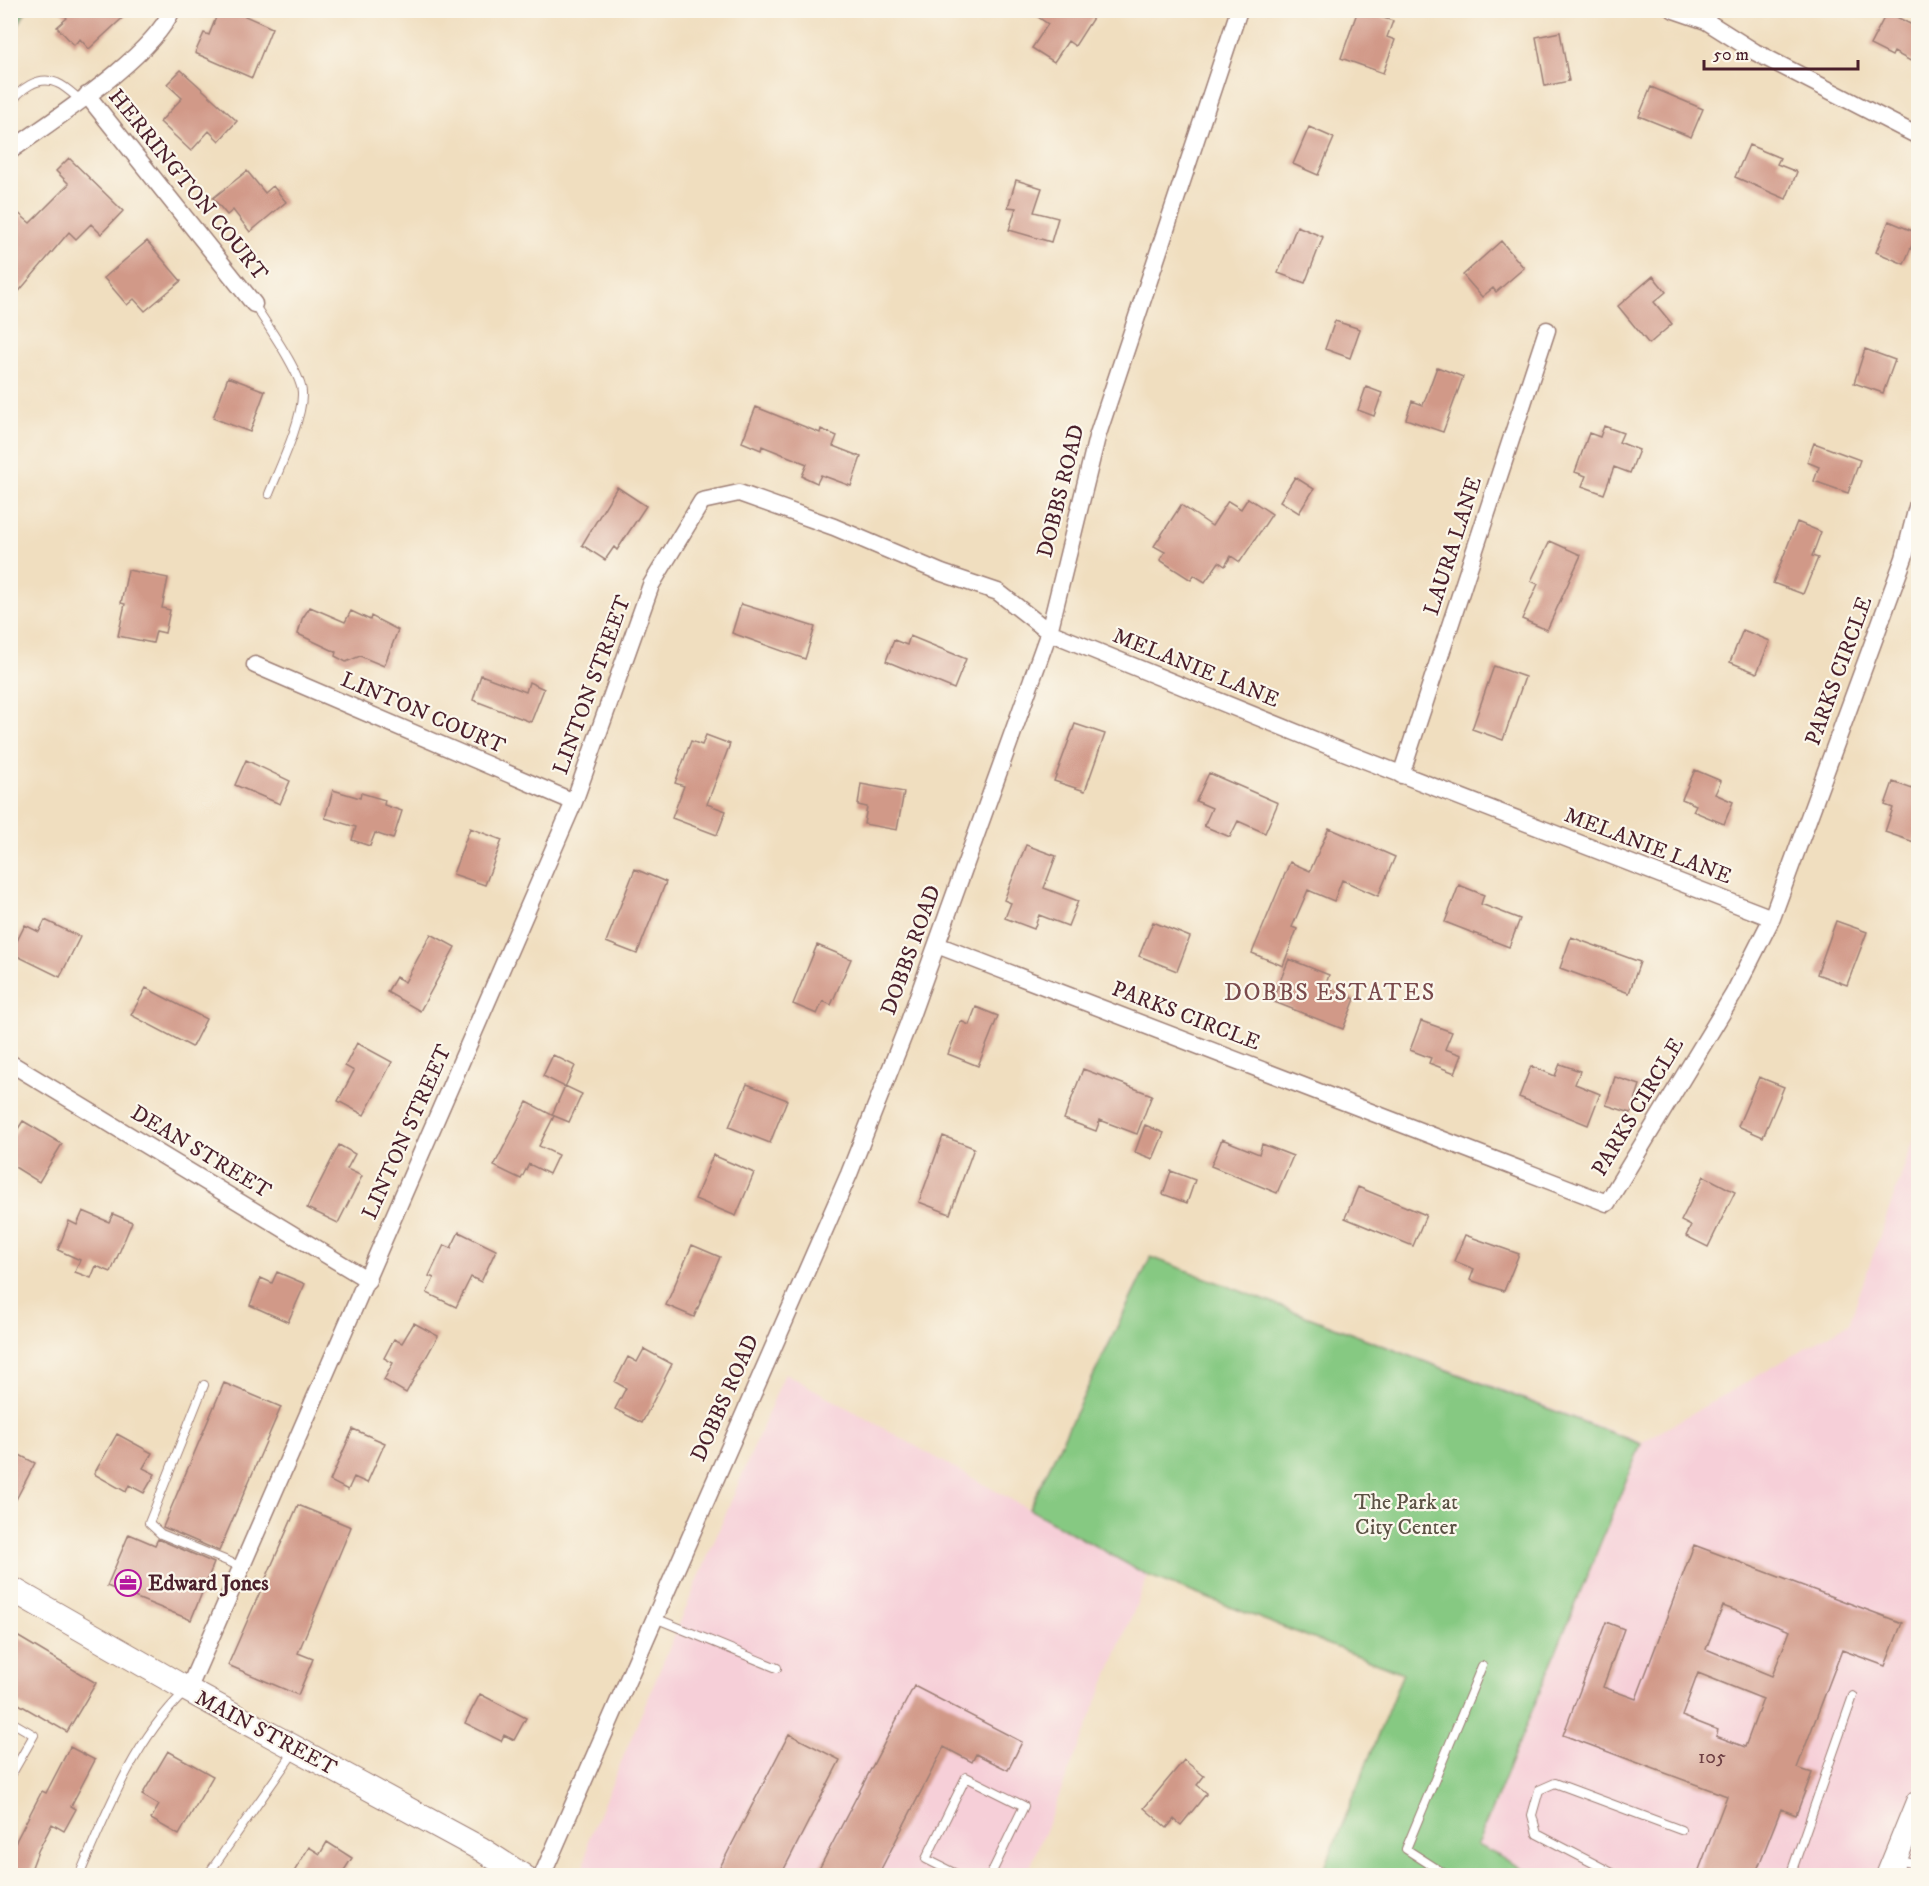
<svg xmlns="http://www.w3.org/2000/svg" width="1929" height="1886" font-family="'IM FELL DW Pica',serif">
	<style>
		.built { fill: #f6cfd8 }
		.green { fill: #86c982; stroke: #687456; stroke-width: 1.5 }
		.forest { fill: #6cad70; stroke: #5b664e; stroke-width: 1.5 }
		.building { fill: #d19988; fill-rule: evenodd }
		.lines { fill: none; stroke-linecap: round; stroke-linejoin: round }
		.service-casing { stroke: #9d7e75; stroke-width: 10 }
		.minor-casing { stroke: #9d7e75; stroke-width: 19 }
		.secondary-casing { stroke: #9d7e75; stroke-width: 26 }
		.service { stroke: #fff; stroke-width: 8 }
		.minor { stroke: #fff; stroke-width: 16 }
		.secondary { stroke: #fff; stroke-width: 24 }
		.labels { text-anchor: middle; dominant-baseline: central; stroke-width: 4.5; stroke-linejoin: round; paint-order: stroke }
		.number-label { font-size: 20px; fill: #6c3e42 }
		.street-label { font-size: 22px; fill: #4a1f2b; stroke: #fbf7ec }
		.park-label { font-size: 22px; fill: #5c5245; stroke: #fbf7ec }
		.poi-label { font-size: 22px; font-weight: bold; fill: #4a1f2b; stroke: #fbf7ec; text-anchor: start }
		.neighbourhood-label { font-size: 24px; letter-spacing: 1.5px; fill: #794a4c; stroke: #fbf7ec }
	</style>
	<rect width="100%" height="100%" fill="#fbf7ec"/>
	<filter id="ink" filterUnits="userSpaceOnUse"><feTurbulence type="fractalNoise" baseFrequency=".0167" numOctaves="2"/><feDisplacementMap in="SourceGraphic" scale="12" xChannelSelector="R" yChannelSelector="G"/><feConvolveMatrix kernelMatrix="1 2 1 2 8 2 1 2 1" color-interpolation-filters="sRGB"/></filter>
	<filter id="wash" filterUnits="userSpaceOnUse"><feTurbulence type="fractalNoise" baseFrequency=".008" numOctaves="4" result="noise"/><feDisplacementMap in="SourceGraphic" scale="24" xChannelSelector="R" yChannelSelector="G"/><feGaussianBlur stdDeviation="1.35" result="paint"/><feColorMatrix in="noise" values="0 0 0 0 0 0 0 0 0 0 0 0 0 0 0 0 0 1.4 0 .05"/><feComposite in="paint" operator="in"/></filter>
	<g filter="url(#wash)">
		<rect width="100%" height="100%" fill="#f0debf"/>
		<!-- built -->
		<path class="built" d="M1918,1128v747h-381l-59,-30 164,-401 -490,-187 -122,252 118,67 -121,299 -444,1 6,-38 196,-465 243,136 122,-253 492,186 207,-119z"/>
		<!-- green -->
		<path class="green" d="M1151,1257l490,187 -164,401 59,30h-214l81,-202 -256,-98 -118,-66z"/>
		<!-- forest -->
		<path class="forest" d="M11,10l15,1 -15,28 -1,-28z"/>
		<g id="blocks">
			<!-- building -->
			<path class="building" d="M60,10h71l-42,39 -9,-10 -6,6 -17,-18 10,-9z
				M219,10h13l40,18 -20,50 -57,-25 9,-20 5,2z
				M1028,10h70l-23,36 -7,-5 -14,21 -22,-14 16,-24z
				M1358,10l35,11 -6,16 8,3 -12,33 -42,-15z
				M1887,12l31,16v37l-24,-13 -2,4 -22,-11z
				M1560,32l9,49 -24,5 -9,-49z
				M181,70l56,51 -18,20 -10,-10 -18,20 -31,-29 22,-24 -15,-14z
				M1651,87l52,22 -12,28 -52,-21z
				M1309,127l25,11 -16,37 -25,-11z
				M1749,145l31,13 -3,6 20,8 -11,27 -51,-22z
				M69,158l54,53 -22,23 -10,-10 -15,15 -7,-7 -59,70v-96l20,17 39,-39 -13,-13z
				M247,171l18,22 8,-7 13,16 -36,30 -17,-22 -6,5 -14,-17z
				M1016,180l26,8 -8,24 24,6 -7,24 -42,-12 7,-22 -8,-1z
				M1889,221l28,12 -13,31 -28,-12z
				M1297,226l26,11 -18,46 -27,-10z
				M147,241l34,40 -36,30 -11,-12 -7,6 -23,-27z
				M1501,241l23,27 -28,24 -3,-4 -11,9 -19,-22z
				M1653,276l13,16 -12,10 18,22 -23,20 -31,-38z
				M1335,321l25,8 -10,29 -25,-9z
				M1865,349l30,11 -12,33 -29,-10z
				M1437,367l26,10 -20,55 -37,-13 6,-18 11,4z
				M228,377l37,14 -15,41 -37,-14z
				M1366,387l16,6 -8,23 -16,-6z
				M756,407l64,26 1,-4 16,7 -4,10 28,11 -10,29 -30,-11 -4,8 -15,-7 5,-12 -45,-18 -1,4 -19,-8z
				M1604,426l19,7 -4,9 20,8 -9,23 -16,-6 -10,27 -22,-8 4,-10 -11,-4 14,-39 11,4z
				M1814,443l46,17 -12,33 -34,-12 5,-14 -12,-5z
				M1295,477l19,12 -15,24 -19,-12z
				M617,487l29,19 -29,44 -3,-3 -9,13 -23,-15z
				M1248,498l24,16 -32,48 -9,-6 -6,10 -6,-4 -14,20 -11,-7 -3,5 -31,-20 5,-8 -11,-6 27,-41 31,21 16,-25 13,8z
				M1797,522l24,10 -9,24 6,2 -15,36 -30,-11z
				M1550,541l31,14 -34,75 -25,-11 16,-35 -7,-3z
				M128,570l40,8 -6,30 8,2 -5,23 -9,-2 -3,12 -35,-7 7,-32 -4,-1z
				M741,604l74,23 -10,32 -73,-26z
				M310,607l35,15 6,-11 19,9 1,-4 27,14 -14,36 -24,-10 -14,6 -11,-6 1,-4 -38,-18 4,-15z
				M1743,630l27,11 -13,32 -27,-11z
				M910,636l56,23 -12,30 -68,-28 8,-21 13,5z
				M1494,666l31,11 -22,63 -31,-11z
				M481,675l45,17 3,-10 15,7 -13,33 -58,-22z
				M1075,724l30,10 -20,57 -31,-10z
				M706,735l24,9 -23,60 19,7 -9,24 -45,-17 12,-32 -9,-3 16,-42 11,4z
				M246,760l44,21 -10,23 -45,-19z
				M1695,770l26,11 -6,13 18,8 -9,22 -31,-13 3,-6 -14,-6z
				M1209,773l69,30 -13,30 -27,-12 -8,16 -26,-11 8,-18 -16,-7z
				M1893,782l25,9v38l-4,13 -29,-10 8,-24 -8,-3z
				M861,784l43,8 -7,38 -33,-6 3,-17 -9,-2z
				M333,790l27,8 1,-5 24,7 -1,5 18,6 -9,28 -18,-6 -5,13 -18,-6 4,-13 -31,-9z
				M470,828l32,12 -17,45 -32,-11z
				M1329,828l66,29 -17,39 -36,-16 -8,21 -26,-11 -16,37 5,2 -14,37 -31,-13 38,-91 20,9z
				M1026,845l30,11 -12,32 34,13 -10,25 -29,-11 -5,14 -29,-11 6,-15 -7,-3z
				M635,869l31,13 -29,72 -31,-12z
				M1459,885l25,10 -3,9 39,15 -11,28 -64,-25z
				M45,920l35,17 -20,40 -49,-24 14,-28 14,7z
				M1836,921l31,11 -20,53 -30,-11z
				M1153,922l37,15 -13,34 -38,-15z
				M431,934l24,13 -35,64 -33,-19 9,-15 9,5z
				M1571,937l69,25 -11,31 -69,-25z
				M817,945l34,14 -20,46 -8,-4 -6,13 -24,-10z
				M1289,959l40,16 -4,12 30,12 -12,30 -71,-28z
				M146,988l60,31 -14,28 -61,-32z
				M976,1007l22,9 -20,50 -30,-12 13,-33 8,4z
				M1421,1021l31,11 -7,17 17,6 -7,18 -26,-10 2,-5 -21,-8z
				M357,1043l35,19 -28,53 -26,-14 16,-30 -9,-5z
				M553,1055l22,11 -10,21 -22,-11z
				M1560,1064l20,7 -5,13 25,10 -12,31 -69,-28 12,-31 24,10z
				M1083,1069l69,26 -15,39 -37,-14 -4,11 -32,-12z
				M1615,1077l25,8 -9,28 -25,-8z
				M1759,1077l25,10 -21,50 -25,-11z
				M747,1084l40,16 -17,43 -41,-16z
				M565,1086l17,8 -13,28 -17,-7z
				M527,1102l27,14 -15,30 19,9 -9,19 -20,-10 -8,15 -27,-13z
				M23,1121l39,23 -23,38 -29,-18v-23z
				M1145,1125l19,8 -11,26 -18,-7z
				M943,1136l31,12 -24,66 -31,-12z
				M1222,1139l37,15 3,-10 31,12 -16,37 -66,-27z
				M339,1145l16,9 -8,15 15,7 -24,47 -31,-15z
				M713,1155l41,18 -18,43 -41,-17z
				M1171,1171l24,9 -8,23 -24,-9z
				M1704,1176l31,16 -27,55 -22,-11 5,-10 -10,-5z
				M1358,1187l68,28 -13,31 -68,-28z
				M83,1211l26,11 4,-8 19,8 -21,50 -15,-6 -5,12 -16,-6 5,-12 -22,-10 11,-29 8,4z
				M459,1232l37,18 -15,32 -10,-5 -15,30 -29,-14 7,-15 -5,-2 15,-31 7,3z
				M1465,1235l54,19 -15,37 -34,-11 4,-11 -20,-8z
				M692,1245l28,12 -26,60 -28,-12z
				M277,1272l28,12 -17,38 -38,-17 11,-27 11,5z
				M414,1323l24,13 -32,57 -22,-13 9,-17 -9,-5 10,-19 8,4z
				M644,1349l28,15 -30,59 -27,-14 11,-21 -11,-6 13,-25 9,5z
				M224,1383l57,24 -62,144 -56,-24z
				M353,1429l32,14 -18,40 -13,-6 -6,13 -18,-9z
				M117,1434l35,19 -9,15 12,6 -11,19 -15,-8 -3,7 -32,-18z
				M10,1450l25,13 -25,48z
				M298,1505l53,22 -53,126 15,6 -15,36 -70,-30z
				M129,1534l26,11 3,-6 56,24 -23,57 -84,-34z
				M1694,1545l208,78 -17,43 -43,-16 -45,118 15,5 -16,42 -15,-6 -26,66h-58l30,-79 -164,-61 43,-113 18,7 -21,58 33,12zM1723,1606l67,25 -18,45 -66,-27zM1698,1673l65,26 -18,48 -29,-11 2,-6 -36,-14z
				M17,1636l79,47 -29,49 -57,-33v-52z
				M914,1686l108,56 -14,28 -32,-16 -4,8 -28,-15 -66,128h-62z
				M480,1694l46,24 -12,22 -10,-5 -3,6 -36,-18z
				M789,1734l51,26 -59,115h-65z
				M70,1747l25,13 -24,46 5,3 -12,22 -12,-7 -14,27 -9,24h-19v-19l7,-17 25,-48 4,2z
				M168,1751l45,25 -34,59 -28,-16 8,-14 -17,-10z
				M1184,1760l20,16 -7,9 10,8 -26,32 -7,-6 -7,9 -23,-20z
				M327,1842l25,16 -11,17h-49l17,-28 11,7z"/>
		</g>
	</g>
	<g filter="url(#ink)">
		<use href="#blocks" fill-opacity="0" stroke="#9d7e75" stroke-width="1.5"/>
		<g class="lines">
			<defs>
				<path id="service" d="M10,106c8,-17 29,-31 47,-23 8,3 16,11 23,17
					M254,304c11,18 48,70 48,89 1,26 -23,76 -33,101
					M204,1385l-55,138 12,11 81,33
					M655,1618l122,50
					M10,1721l24,14 -24,42
					M1898,1859l20,7
					M79,1876c27,-63 56,-137 106,-184
					M207,1876l89,-127
					M960,1876l-34,-17 40,-82 58,29 -34,70
					M1448,1876l-42,-27 76,-183
					M1618,1876l-81,-42 -5,-19 7,-25 16,-7 126,47
					M1790,1876l63,-180"/>
				<path id="minor" d="M1674,10l32,11 49,31 163,84
					M87,95l167,209
					M10,151c44,-32 141,-93 162,-141
					M255,665l319,137
					M1401,775l146,-445
					M937,945l670,258 126,-208 39,-77 132,-360 14,-55
					M10,1063l358,217
					M188,1690l386,-888 77,-217 51,-84 37,-8 95,34 108,46 56,19 51,40 295,120 428,166
					M542,1876l307,-702 58,-147 142,-395 48,-195 142,-427"/>
				<path id="secondary" d="M10,1588l178,102 293,159 42,27
					M1888,1876l30,-74"/>
			</defs>
			<!-- service casing -->
			<use href="#service" class="service-casing"/>
			<!-- minor casing -->
			<use href="#minor" class="minor-casing"/>
			<!-- secondary casing -->
			<use href="#secondary" class="secondary-casing"/>
			<!-- service -->
			<use href="#service" class="service"/>
			<!-- minor -->
			<use href="#minor" class="minor"/>
			<!-- secondary -->
			<use href="#secondary" class="secondary"/>
		</g>
	</g>
	<!-- icons -->
	<defs>
		<symbol id="office-ring" viewBox="-11 -11 22 22"><circle r="9.5" fill="#fbf7ec" stroke="#b5179e" stroke-width="1.5"/><path d="M-6-3h4V-5.5h4V-3h4V5H-6ZM-1-4.5V-3h2v-1.5ZM-6 0V1H6V0Z" fill="#b5179e"/></symbol>
	</defs>
	<g fill-rule="evenodd">
		<use href="#office-ring" x="113" y="1568" width="30" height="30"/>
	</g>
	<g class="labels">
		<!-- number labels -->
		<g class="number-label">
			<text x="1712" y="1757">105</text>
		</g>
		<!-- street labels -->
		<g class="street-label">
			<text transform="translate(188 185) rotate(51)">HERRINGTON COURT</text>
			<text transform="translate(1061 491) rotate(-76)">DOBBS ROAD</text>
			<text transform="translate(1453 546) rotate(-72)">LAURA LANE</text>
			<text transform="translate(1196 668) rotate(22)">MELANIE LANE</text>
			<text transform="translate(1839 671) rotate(-70)">PARKS CIRCLE</text>
			<text transform="translate(592 685) rotate(-70)">LINTON STREET</text>
			<text transform="translate(423 713) rotate(23)">LINTON COURT</text>
			<text transform="translate(1648 846) rotate(21)">MELANIE LANE</text>
			<text transform="translate(911 950) rotate(-70)">DOBBS ROAD</text>
			<text transform="translate(1186 1016) rotate(21)">PARKS CIRCLE</text>
			<text transform="translate(1638 1107) rotate(-59)">PARKS CIRCLE</text>
			<text transform="translate(407 1132) rotate(-66)">LINTON STREET</text>
			<text transform="translate(201 1152) rotate(31)">DEAN STREET</text>
			<text transform="translate(725 1398) rotate(-66)">DOBBS ROAD</text>
			<text transform="translate(266 1733) rotate(28)">MAIN STREET</text>
		</g>
		<!-- park labels -->
		<g class="park-label">
			<text x="1406" y="1502">The Park at<tspan x="1406" dy="25">City Center</tspan></text>
		</g>
		<!-- poi labels -->
		<g class="poi-label">
			<text x="148" y="1583">Edward Jones</text>
		</g>
		<!-- neighbourhood labels -->
		<g class="neighbourhood-label">
			<text x="1330" y="993">DOBBS ESTATES</text>
		</g>
	</g>
	<!-- margin -->
	<rect width="1929" height="1886" fill="none" stroke="#fbf7ec" stroke-width="36"/>
	<!-- scale -->
	<path d="M1704 60v9h154v-9" fill="none" stroke="#4a1f2b" stroke-width="3"/>
	<text x="1713" y="60" font-size="18" fill="#4a1f2b" stroke="#fbf7ec" stroke-width="4.5" paint-order="stroke">50 m</text>
</svg>
